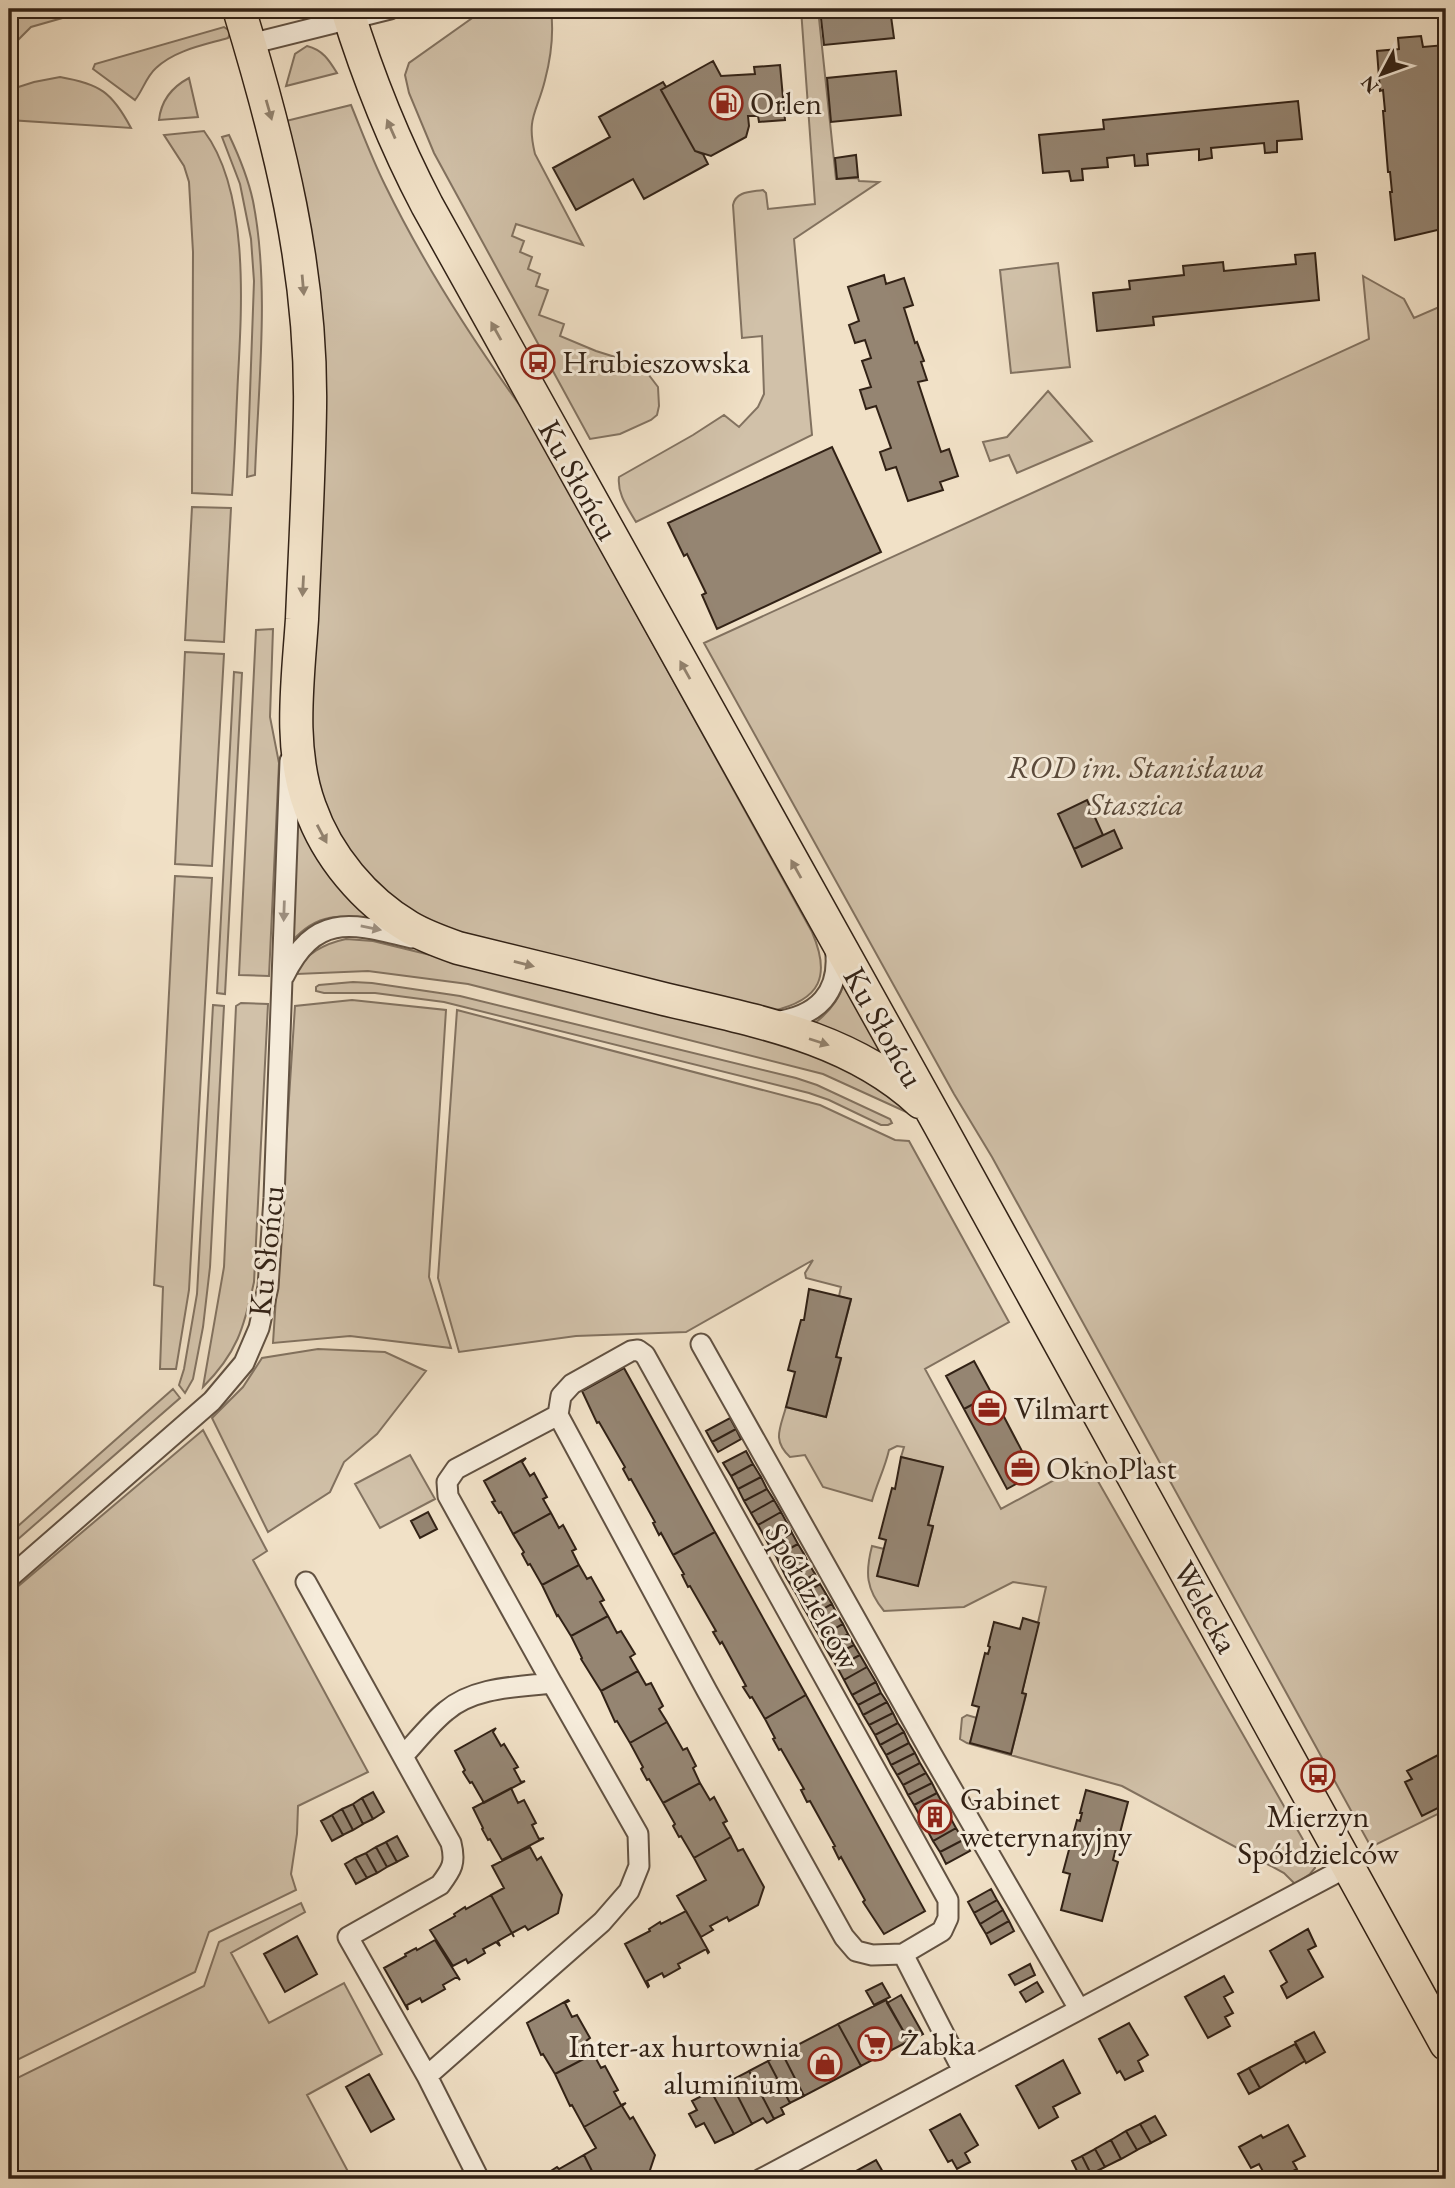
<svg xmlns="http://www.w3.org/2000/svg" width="1455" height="2188" font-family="'EB Garamond',serif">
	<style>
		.green { fill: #d1c1a9; stroke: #827260; stroke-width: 2 }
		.building { fill: #958572; stroke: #322216; stroke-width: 2 }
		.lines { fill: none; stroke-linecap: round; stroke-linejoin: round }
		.street-casing { stroke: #625242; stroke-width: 23 }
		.primary-casing { stroke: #322216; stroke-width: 35 }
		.street { stroke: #f6ecdb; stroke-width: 19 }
		.primary { stroke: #f1e1c7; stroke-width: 32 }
		.oneway { fill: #92826e }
		.oneway2 { fill: #9e9182 }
		.labels { text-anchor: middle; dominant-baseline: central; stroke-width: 6; stroke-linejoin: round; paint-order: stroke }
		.poi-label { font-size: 32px; fill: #322216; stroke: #f6ecdb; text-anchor: start }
		.street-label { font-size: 32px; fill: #322216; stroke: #f6ecdb }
		.park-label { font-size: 32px; font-style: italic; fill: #5a4a3b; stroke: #f6ecdb }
	</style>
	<rect width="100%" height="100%" fill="#f1e1c7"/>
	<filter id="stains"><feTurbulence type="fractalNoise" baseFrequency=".00286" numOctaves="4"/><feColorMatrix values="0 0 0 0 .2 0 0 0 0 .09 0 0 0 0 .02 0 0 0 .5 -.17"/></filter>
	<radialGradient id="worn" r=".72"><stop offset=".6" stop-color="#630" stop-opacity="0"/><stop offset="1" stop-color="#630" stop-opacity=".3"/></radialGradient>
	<!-- green -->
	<path class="green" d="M9,9h85l-63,18 -22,22z
		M485,9l66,1c3,24 0,47 -6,70 -8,33 -19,37 -10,74l48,91 -67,-21 -4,12 12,5 -4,11 12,5 -4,12 12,5 -4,12 12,4 -9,25 25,9 -4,12 36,15 35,11 14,8 13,17 1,19 -2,9 -6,5 -31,14 -30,5 -156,-286 -25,-60 -4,-18 4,-12z
		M801,9h17l18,170 22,-1 1,3 20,1 -85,57 18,196 -176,87c-8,-14 -19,-28 -17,-45l74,-42 31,-20 15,12 19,-20 6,-13 -2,-58 -20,2 -9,-133c3,-14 18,-13 30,-15l3,3 2,16 47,-5z
		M224,27l7,5 -3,6c-24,7 -53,12 -72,30 -10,9 -13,22 -21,32l-42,-31 2,-5z
		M307,46c16,4 22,14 30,27l-51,13 9,-32z
		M60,77c40,7 52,15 71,51l-122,-8v-30l25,-8z
		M189,78l9,39 -39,3c2,-19 13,-33 30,-42z
		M351,105c11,27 21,54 34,80 39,80 88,156 141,229l286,518c19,44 9,68 -40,79l-328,-83 -41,-22 -30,-25 -28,-35 -18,-34 -15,-55 -1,-59 15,-288 -20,-193 -20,-96z
		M204,131c45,60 38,174 34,246 -2,39 -3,78 -6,118l-40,-2 1,-241 -4,-70 -5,-16 -20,-31z
		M229,135c10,21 19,43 24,66 17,86 5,186 2,274l-8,2 7,-196 -3,-42 -11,-55 -18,-47z
		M1058,263l12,104 -59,6 -11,-103z
		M1363,276l41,23 10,19 32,-14v1506l-75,37 -379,-690 -38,-63 -250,-451 665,-304z
		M1048,391l44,50 -75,32 -8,-18 -19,6 -7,-19 24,-5z
		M192,507l39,1 -7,134 -39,-2z
		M273,629l-3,88 9,46 -10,213 -30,-1 17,-345z
		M185,652l39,2 -12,212 -37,-2z
		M234,672l8,1 -17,321 -8,-1z
		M297,816l78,106c-34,-9 -58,-9 -83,19z
		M175,876l37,2 -23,412 -13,79h-16l3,-82 -9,-2z
		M346,939l27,2 82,20 357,90 45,19 56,45 -90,-41 -355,-90 -100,-13 -71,3c5,-20 30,-31 49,-35z
		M353,982l19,1 88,13 336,82 21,7 73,34 2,4 -4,2h-7l-52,-25 -20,-7 -365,-91 -69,-9h-51l-8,-2v-4l3,-2z
		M844,984l45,83 -77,-42c16,-11 26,-23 32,-41z
		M352,1000l94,10 -17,267 22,71 -101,-12 -77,7 22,-337z
		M241,1003l27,1 -14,278c-10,46 -17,71 -51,105l21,-120 12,-261z
		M213,1005l11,1 -14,261 -7,60 -10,52 -8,14 -6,-8 5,-16 13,-75z
		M457,1010l363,95 75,35 14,1 100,181 -84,47 76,140 86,-47 226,395 2,11 -5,6 -15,10 -11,-11 -162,-87 -155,-43 -7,-4 2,-21 5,-3 10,3 -7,25 41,11 15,-59 -4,-2 24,-106 -33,-5 -49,25 -80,4c-18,-22 -19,-38 -12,-65l12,3 34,36 15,-58 -5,-2 15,-57 -42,-11 3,-10 -7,-1 -8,4c-4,18 -12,33 -17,51l-49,-14 -18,-32 -15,2c-18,-17 -10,-28 -4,-50l40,10 15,-58 -5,-2 15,-57 -12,-4 2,-9 -35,-9 -1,-5 8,-13 -127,72 -110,4 -117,16 -21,-74z
		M318,1349l67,3 41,19 -49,63 -33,28 -14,30 -62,40 -56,-114 31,-31 19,-29z
		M173,1389l7,9 -171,149v-13z
		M203,1430l64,121 -14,9 115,212 -70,34 -1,28 -6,40 5,16 -87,42 -14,40 -186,92v-470z
		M410,1455l25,44 -55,29 -25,-44z
		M301,1903l4,9 -74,41 38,70 75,-40 38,71 -75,41 45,84h-343v-97l195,-96 15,-44z"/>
	<!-- building -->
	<path class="building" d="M820,9h70l4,29 -70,7z
		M1421,36l2,11 22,-2 1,183 -51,12 -5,-48h2l-2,-20h-2l-5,-61h2l-2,-21 -3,1 -3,-40 22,-2 -1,-11z
		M713,61l8,15 34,-2 -1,-7 26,-2 5,55 -26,2 -1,-6h-10l1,10 -3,11 -35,19 -16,-5 -34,-61z
		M896,71l5,44 -70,7 -4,-44z
		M663,82l3,5 -5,3 34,61 8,3 5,10 -64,35 -11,-20 -57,31 -23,-42 57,-31 -11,-20z
		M1298,101l4,38 -25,2v11l-12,1 -1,-10 -53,5 1,10 -13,2v-11l-52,5 1,11 -13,1 -1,-11 -27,3 1,9 -26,2 1,11 -12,1 -2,-10 -26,2 -4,-38 65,-6 -1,-9z
		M856,155l2,22 -21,2 -2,-21z
		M1315,253l4,47 -166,17 1,8 -57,6 -4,-38 37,-4 -1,-8 55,-6 -1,-9 40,-4 1,9 72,-7 -1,-9z
		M884,275l2,9 18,-6 9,27 -9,3 11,35 2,-1 7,19 -3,1 6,18 -9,2 23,70 8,-3 9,27 -18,6 3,8 -35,11 -12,-34 -10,3 -6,-18 11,-4 -15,-42 -10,3 -6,-19 11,-3 -9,-26 9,-3 -6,-18 -10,3 -6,-18 10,-4 -11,-34z
		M832,447l49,105 -164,77 -15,-34 4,-2 -19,-39 -3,2 -16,-33z
		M1087,800l16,35 -29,14 -16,-35z
		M1114,830l8,18 -40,19 -8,-18z
		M809,1289l42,10 -15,58 5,1 -15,59 -40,-10 9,-35 -7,-2 13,-50h3z
		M974,1361l18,33 -28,15 -18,-33z
		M624,1368l91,164 -42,23 -12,-22 -2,2 -6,-12 2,-1 -24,-43 -2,1 -6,-11 2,-2 -26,-45 -2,1 -15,-32z
		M992,1394l42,80 -27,15 -43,-80z
		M730,1418l6,11 -24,13 -6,-11z
		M736,1429l5,10 -23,13 -6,-10z
		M746,1451l7,13 -22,12 -8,-13z
		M901,1457l42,10 -15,58 5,1 -15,60 -41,-10 9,-36 -7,-2 13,-50 3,1z
		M526,1458l-4,4 8,14 4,-3 13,24 -4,2 8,14 -38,21 -12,-22 -2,1 -7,-11 3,-1 -11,-20z
		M753,1464l8,13 -23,12 -7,-13z
		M761,1477l6,12 -23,12 -6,-12z
		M767,1489l7,11 -23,13 -7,-12z
		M774,1500l7,12 -23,13 -7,-12z
		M428,1512l9,17 -17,9 -9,-17z
		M781,1512l6,11 -23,13 -6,-11z
		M551,1513l8,15 4,-3 13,24 -4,2 7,14 -37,20 -12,-21 -2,1 -6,-11 2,-2 -11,-18z
		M787,1523l5,10 -22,14 -6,-11z
		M715,1532l91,163 -41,24 -13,-22 -2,1 -7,-11 3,-1 -24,-44 -2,2 -7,-12 3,-1 -26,-45 -2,1 -6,-12 2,-1 -11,-19z
		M792,1533l6,11 -22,12 -6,-9z
		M798,1544l6,10 -23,13 -5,-11z
		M804,1554l5,10 -23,13 -5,-10z
		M809,1564l6,10 -23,13 -6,-10z
		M579,1565l8,14 4,-2 13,23 -4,2 8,14 -37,20 -13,-21 -1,1 -15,-31z
		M815,1574l5,10 -22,13 -6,-10z
		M820,1584l6,10 -23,13 -5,-10z
		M826,1594l6,10 -23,13 -6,-10z
		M832,1604l5,10 -23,13 -5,-10z
		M837,1614l6,10 -23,13 -6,-10z
		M608,1616l9,17 4,-2 14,23 -5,3 8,14 -37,20 -20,-32 1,-1 -11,-22z
		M1023,1618l16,5 -17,70 4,1 -15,60 -41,-11 9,-36 -7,-2 13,-52 3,1 2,-7 -2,-1 6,-24 26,7z
		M843,1624l5,10 -23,13 -5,-10z
		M848,1634l6,11 -23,12 -6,-10z
		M854,1645l6,10 -23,12 -6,-10z
		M860,1655l7,12 -23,13 -7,-13z
		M867,1667l9,15 -24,13 -8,-15z
		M638,1671l8,14 5,-2 12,23 -4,3 8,13 -37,21 -13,-22 -2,1 -14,-31z
		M876,1682l5,11 -23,12 -6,-10z
		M881,1693l6,9 -24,13 -5,-10z
		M806,1695l119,216 -41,23 -21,-32 2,-2 -24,-43 -2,2 -6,-12 2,-1 -25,-45 -3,1 -6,-12 3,-1 -23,-40 -2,1 -6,-11 2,-1 -10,-19z
		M887,1702l6,11 -24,12 -6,-10z
		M893,1713l5,10 -23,12 -6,-10z
		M667,1722l16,28 4,-2 9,18 -3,2 7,15 -37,20 -14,-24 -2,1 -6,-11 2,-2 -13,-24z
		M898,1723l6,9 -24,13 -5,-10z
		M496,1728l-3,4 8,14 3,-2 14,23 -4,2 7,13 4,-1 -41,22 -12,-21 -2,1 -7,-11 2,-2 -10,-19z
		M904,1732l5,11 -23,12 -6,-10z
		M909,1743l6,10 -24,12 -5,-10z
		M1446,1751v53l-24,12 -17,-34 7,-3 -5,-8z
		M915,1753l5,10 -23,12 -6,-10z
		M920,1763l6,10 -23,12 -6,-10z
		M926,1773l6,10 -24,12 -5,-10z
		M700,1783l10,17 4,-3 13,24 -4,2 8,14 -37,21 -13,-22 -2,1 -6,-11 2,-2 -12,-21z
		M932,1783l5,10 -23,12 -6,-10z
		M511,1788l7,15 6,-3 12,23 -4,2 7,14 5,-1 -42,22 -12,-21 -2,1 -6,-11 1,-1 -10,-20z
		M1086,1790l42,12 -15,58 5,2 -16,59 -41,-11 9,-36 -7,-2 14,-52 3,1 2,-8h-2z
		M373,1792l11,20 -11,7 -11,-21z
		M937,1793l19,35 -23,13 -19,-36z
		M362,1798l11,21 -10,5 -10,-20z
		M353,1804l10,20 -10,6 -11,-21z
		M342,1809l11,21 -10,5 -11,-20z
		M332,1815l11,20 -11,6 -11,-20z
		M956,1828l7,12 -23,12 -7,-11z
		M397,1836l11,20 -11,6 -11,-20z
		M731,1837l7,14 5,-2 21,38 -6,18 -29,16 -2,-4 -17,9 3,4 -12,7 -24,-41 29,-16 -12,-22z
		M963,1840l7,11 -24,13 -6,-12z
		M386,1842l11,20 -10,5 -11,-20z
		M376,1847l11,20 -10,6 -11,-20z
		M530,1847l7,13 4,-3 21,38 -4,18 -30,17 -3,-4 -13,7 2,4 -23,-42 13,-7 -12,-22z
		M366,1853l11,20 -10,5 -12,-20z
		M355,1858l12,20 -11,6 -11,-20z
		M991,1889l6,11 -23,13 -6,-11z
		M491,1895l23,42 -2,-4 -14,8 2,5 -4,-4 -13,7 2,4 -17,10 -2,-4 -13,7 -23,-36 25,-14 -1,-2 11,-7 1,2z
		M997,1900l6,10 -23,14 -6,-11z
		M1003,1910l6,11 -23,13 -6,-10z
		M686,1911l23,41 -1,1 -2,-4 -28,15 2,4 -16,9 -2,-4 -15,8 2,5 -1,1 -23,-43 25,-13 -1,-2 11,-7 1,2z
		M1009,1921l5,10 -23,13 -5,-10z
		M1308,1929l8,17 -8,4 15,27 -36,21 -6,-12 6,-4 -17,-31z
		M297,1936l20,38 -32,18 -21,-38z
		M435,1940l25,40 -3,-3 -14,8 2,4 -23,13 -2,-4 -13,7 1,5 -24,-42 22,-12 -1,-2 11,-6 1,2z
		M1030,1964l5,11 -20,10 -6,-10z
		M1224,1976l9,16 -9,5 9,16 -8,4 5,9 -22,12 -23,-41z
		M1037,1982l6,10 -17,10 -6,-10z
		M882,1983l8,14 -16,8 -8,-14z
		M901,1995l22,39 -14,7 -22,-38z
		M568,2000l1,1 -4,2 7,14 5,-2 13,23 -4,3 7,13 4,-2 -42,22 -12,-20 -2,1 -14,-32z
		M886,2000l23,41 -48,25 -23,-42z
		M1129,2023l19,32 -10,6 5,10 -18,9 -5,-9 -3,2 -18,-34z
		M838,2024l23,42 -57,30 -22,-43z
		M1314,2032l11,20 -19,11 -11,-21z
		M1295,2044l10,17 -45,27 -11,-20z
		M597,2052l-3,3 7,13 4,-2 13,24 -4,2 7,13 5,-2 -42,24 -12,-22 -2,1 -15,-32z
		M782,2053l22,43 -14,7 -22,-42z
		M1063,2060l17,33 -27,14 5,10 -19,11 -23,-42z
		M768,2061l22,42 -9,5 3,6 -10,5 -25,-48z
		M1249,2068l11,20 -11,6 -11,-20z
		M749,2071l25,48 -7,4 -4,-5 -11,6 -22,-43z
		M369,2074l25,45 -23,13 -25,-45z
		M730,2081l22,43 -18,10 -23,-43z
		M711,2091l23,43 -19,9 -11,-20 -8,4 -7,-13 8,-4 -5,-9z
		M626,2103l-4,3 8,13 3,-2 22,38 -6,18 -11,6h-42l-12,-24 12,-7 -12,-21z
		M960,2114l18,31 -13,8 5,9 -13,7 -5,-9 -4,2 -18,-32z
		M1155,2116l11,19 -15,8 -11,-19z
		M1140,2124l11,19 -14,7 -11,-19z
		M1288,2125l17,31 -12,6 4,7 -19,10h-11l-8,-15 -8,4 -12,-21 22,-12 2,3z
		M1126,2131l11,19 -16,9 -10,-19z
		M1111,2140l10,19 -16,8 -10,-18z
		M1095,2149l10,18 -14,7 -9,-18z
		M584,2155l12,24h-56l7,-3 -1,-2 11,-7 2,2z
		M1082,2156l9,18 -10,5 -9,-18z
		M876,2160l11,19h-40l-2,-2z"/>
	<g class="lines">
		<defs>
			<path id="street" d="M250,44l140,-35
				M284,976c32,-65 69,-52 128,-38
				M773,1022c44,-5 69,-29 62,-76
				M701,1344l230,409 148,256
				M638,1350l7,5 303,545v18l-6,13 -39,23 -31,1 -16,-4 -12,-14 -137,-246 -149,-276 3,-19 11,-12 59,-33z
				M9,1578l203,-177 32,-38 15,-35 9,-41 6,-89 16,-437
				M306,1582l145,261c5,20 1,26 -11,42l-92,52 79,139 52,103
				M552,1683l-104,-187 -1,-14 9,-13 102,-54
				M404,1755c13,-14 26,-31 42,-44 28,-24 71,-24 106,-28l86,151 1,32 -10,25 -27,31 -175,154
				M903,1954l60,117
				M761,2179l588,-313"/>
			<path id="primary" d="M239,9c40,131 73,260 71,399 -1,70 -5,140 -8,211 -4,61 -14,129 8,188 17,49 55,94 99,120 15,9 32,15 49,21 67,16 135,33 202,50 91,22 189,38 260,104
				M347,9c21,68 47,133 80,196l512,919 507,920"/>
		</defs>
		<!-- street casing -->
		<use href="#street" class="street-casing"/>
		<!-- primary casing -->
		<use href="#primary" class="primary-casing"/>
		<!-- street -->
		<use href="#street" class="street"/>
		<!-- primary -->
		<use href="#primary" class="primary"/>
	</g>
	<!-- one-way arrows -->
	<defs><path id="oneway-solid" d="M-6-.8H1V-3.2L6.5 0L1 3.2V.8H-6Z" transform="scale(1.75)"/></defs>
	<g class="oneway">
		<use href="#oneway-solid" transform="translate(269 110) rotate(74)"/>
		<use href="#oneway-solid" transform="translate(391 129) rotate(-114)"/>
		<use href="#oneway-solid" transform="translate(303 285) rotate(85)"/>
		<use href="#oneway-solid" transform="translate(496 331) rotate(-119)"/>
		<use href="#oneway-solid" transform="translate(303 586) rotate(93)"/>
		<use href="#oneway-solid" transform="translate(685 670) rotate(-119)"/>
		<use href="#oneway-solid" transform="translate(322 834) rotate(62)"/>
		<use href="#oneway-solid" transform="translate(796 869) rotate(-119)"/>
		<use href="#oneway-solid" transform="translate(524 964) rotate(14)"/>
		<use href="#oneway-solid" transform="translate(819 1042) rotate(18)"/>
	</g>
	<g class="oneway2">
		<use href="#oneway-solid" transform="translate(284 911) rotate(92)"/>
		<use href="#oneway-solid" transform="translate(371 928) rotate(11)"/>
	</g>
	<!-- icons -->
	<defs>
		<symbol id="fuel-ring" viewBox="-11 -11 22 22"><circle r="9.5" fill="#f6ecdb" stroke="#8f2418" stroke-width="1.5"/><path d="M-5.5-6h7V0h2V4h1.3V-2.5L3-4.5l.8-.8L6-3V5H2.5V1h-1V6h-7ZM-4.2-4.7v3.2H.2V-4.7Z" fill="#8f2418"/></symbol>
		<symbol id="bus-ring" viewBox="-11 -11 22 22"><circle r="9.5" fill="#f6ecdb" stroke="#8f2418" stroke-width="1.5"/><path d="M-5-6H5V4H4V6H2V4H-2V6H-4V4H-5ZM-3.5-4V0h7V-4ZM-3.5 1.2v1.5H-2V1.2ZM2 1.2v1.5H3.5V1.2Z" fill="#8f2418"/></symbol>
		<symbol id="office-ring" viewBox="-11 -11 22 22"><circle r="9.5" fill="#f6ecdb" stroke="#8f2418" stroke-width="1.5"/><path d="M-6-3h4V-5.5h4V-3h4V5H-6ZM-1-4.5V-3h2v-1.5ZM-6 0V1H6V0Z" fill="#8f2418"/></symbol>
		<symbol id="building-ring" viewBox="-11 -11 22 22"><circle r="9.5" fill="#f6ecdb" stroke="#8f2418" stroke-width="1.5"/><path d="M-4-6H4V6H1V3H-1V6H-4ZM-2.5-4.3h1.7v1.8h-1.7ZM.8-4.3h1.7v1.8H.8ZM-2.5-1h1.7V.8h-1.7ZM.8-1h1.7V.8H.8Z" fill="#8f2418"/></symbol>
		<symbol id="supermarket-ring" viewBox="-11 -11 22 22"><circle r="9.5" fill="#f6ecdb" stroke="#8f2418" stroke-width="1.5"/><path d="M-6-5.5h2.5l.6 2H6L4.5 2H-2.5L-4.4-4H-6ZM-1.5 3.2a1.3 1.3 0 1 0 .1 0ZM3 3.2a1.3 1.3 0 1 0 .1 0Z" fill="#8f2418"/></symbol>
		<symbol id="shop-ring" viewBox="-11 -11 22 22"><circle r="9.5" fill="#f6ecdb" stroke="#8f2418" stroke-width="1.5"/><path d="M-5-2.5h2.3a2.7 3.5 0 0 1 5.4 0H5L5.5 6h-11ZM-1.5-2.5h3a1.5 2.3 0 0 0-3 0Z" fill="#8f2418"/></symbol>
	</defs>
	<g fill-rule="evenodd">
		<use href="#fuel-ring" x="707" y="84" width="38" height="38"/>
		<use href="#bus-ring" x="519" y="343" width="38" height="38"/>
		<use href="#office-ring" x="970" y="1389" width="38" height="38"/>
		<use href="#office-ring" x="1003" y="1449" width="38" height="38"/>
		<use href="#bus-ring" x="1299" y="1756" width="38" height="38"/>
		<use href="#building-ring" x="916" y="1798" width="38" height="38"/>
		<use href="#supermarket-ring" x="856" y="2025" width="38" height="38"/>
		<use href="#shop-ring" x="806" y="2045" width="38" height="38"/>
	</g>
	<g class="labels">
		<!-- poi labels -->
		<g class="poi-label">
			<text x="750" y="103">Orlen</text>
			<text x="562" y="362">Hrubieszowska</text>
			<text x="1014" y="1408">Vilmart</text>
			<text x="1046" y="1468">OknoPlast</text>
			<text x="960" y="1799">Gabinet<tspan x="960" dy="37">weterynaryjny</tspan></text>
			<text x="1318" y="1816" text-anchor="middle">Mierzyn<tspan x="1318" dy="37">Spółdzielców</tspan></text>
			<text x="900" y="2044">Żabka</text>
			<text x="800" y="2046" text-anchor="end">Inter-ax hurtownia<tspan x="800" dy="37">aluminium</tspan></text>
		</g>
		<!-- street labels -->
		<g class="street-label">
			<text transform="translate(579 480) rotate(61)">Ku Słońcu</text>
			<text transform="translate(884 1027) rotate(61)">Ku Słońcu</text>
			<text transform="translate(266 1251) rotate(-84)">Ku Słońcu</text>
			<text transform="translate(813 1596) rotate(61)">Spółdzielców</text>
			<text transform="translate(1206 1607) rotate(61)">Welecka</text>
		</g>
		<!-- park labels -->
		<g class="park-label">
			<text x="1136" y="767">ROD im. Stanisława<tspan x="1136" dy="37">Staszica</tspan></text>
		</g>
	</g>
	<!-- margin -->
	<rect width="1455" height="2188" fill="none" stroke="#f1e1c7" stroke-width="35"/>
	<rect x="10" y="10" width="1434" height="2167" fill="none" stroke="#322216" stroke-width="3.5"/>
	<rect x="18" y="18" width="1420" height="2153" fill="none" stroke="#322216" stroke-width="2"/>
	<!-- north arrow -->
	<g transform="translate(1382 74) rotate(229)" stroke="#f6ecdb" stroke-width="5" paint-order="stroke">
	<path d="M0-5L12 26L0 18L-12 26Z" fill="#322216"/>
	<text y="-10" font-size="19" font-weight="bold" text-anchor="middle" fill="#322216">N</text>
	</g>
	<rect width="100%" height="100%" filter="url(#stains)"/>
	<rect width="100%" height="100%" fill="url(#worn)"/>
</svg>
